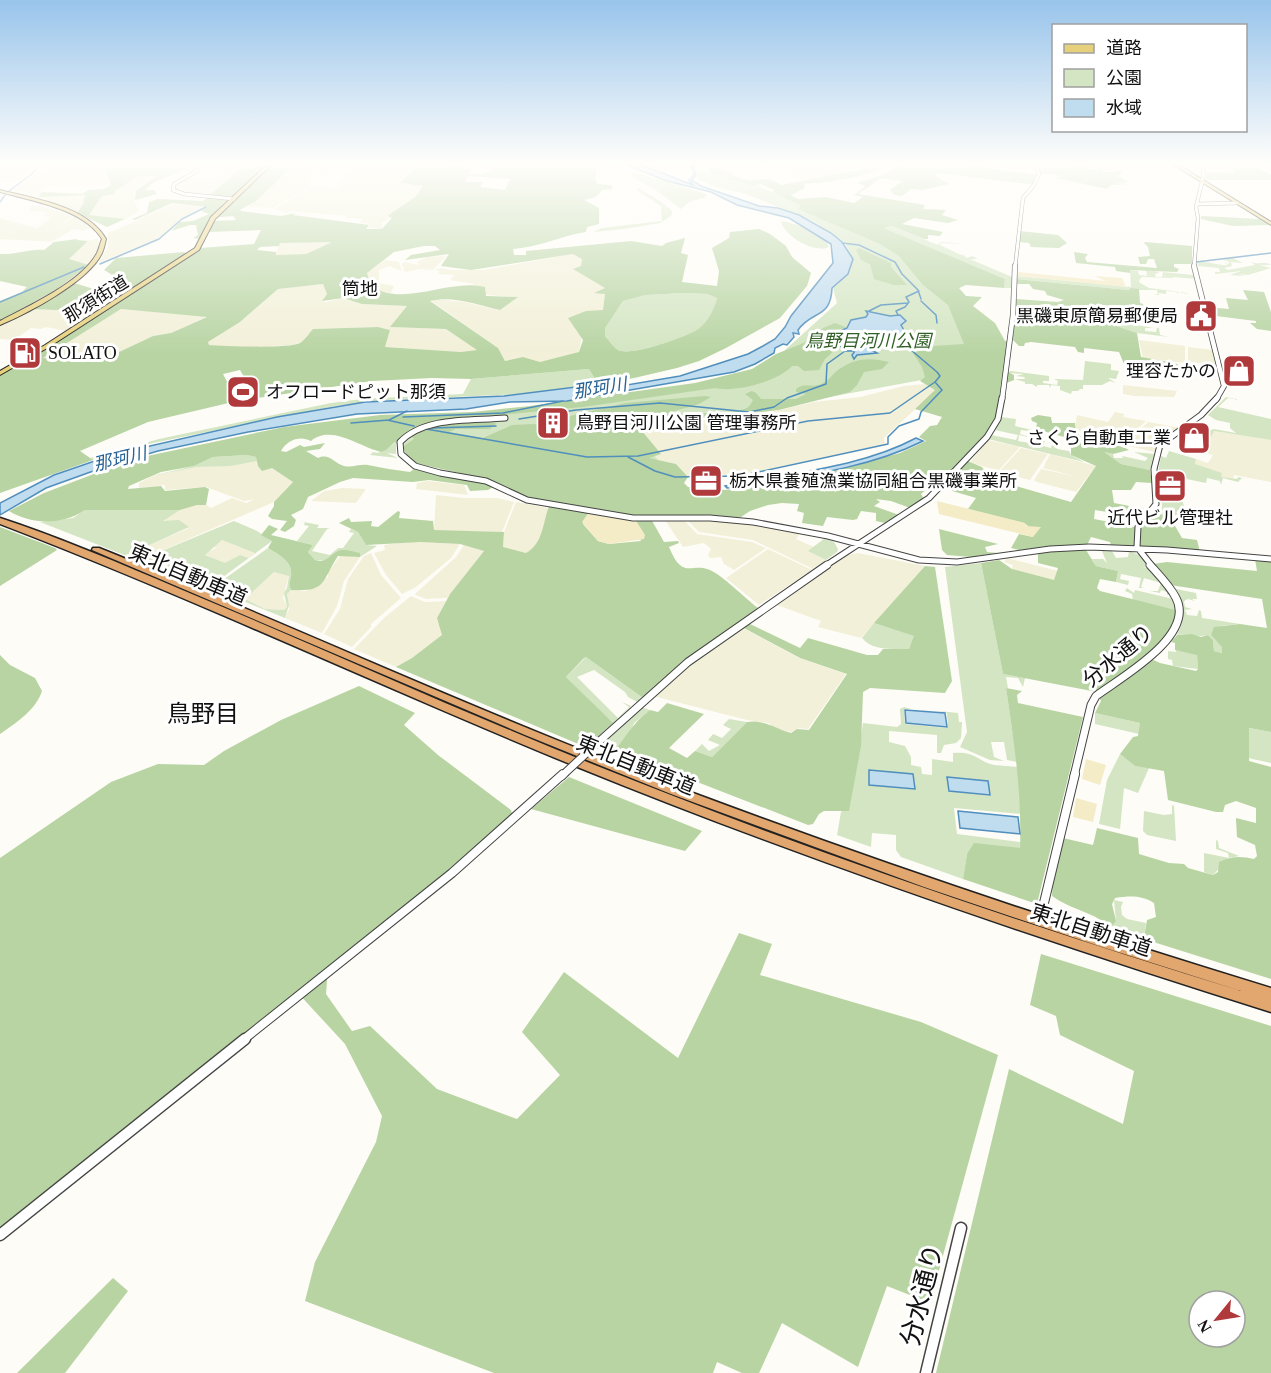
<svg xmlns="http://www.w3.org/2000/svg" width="1271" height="1373" font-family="'Times New Roman','Noto Sans JP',serif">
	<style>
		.farmland { fill: #f2f0d8 }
		.green { fill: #d3e5c2; fill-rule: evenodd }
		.forest { fill: #b8d4a3; fill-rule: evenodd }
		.sand { fill: #f4ebc7 }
		.water { fill: #c0dcef; stroke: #508fbd; stroke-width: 1.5 }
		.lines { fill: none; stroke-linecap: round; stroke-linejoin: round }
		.stream { stroke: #508fbd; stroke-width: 1.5 }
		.minor-far5-casing { stroke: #444; stroke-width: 4 }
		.minor-far4-casing { stroke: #444; stroke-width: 6 }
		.minor-far3-casing { stroke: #444; stroke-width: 7 }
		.minor-far2-casing { stroke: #444; stroke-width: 9 }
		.minor-far1-casing { stroke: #444; stroke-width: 10 }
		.minor-casing { stroke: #444; stroke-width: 13 }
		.major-casing { stroke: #222; stroke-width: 2 }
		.highway-casing { stroke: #222; stroke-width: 3 }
		.minor-far5 { stroke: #fff; stroke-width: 3 }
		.minor-far4 { stroke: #fff; stroke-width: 4.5 }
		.minor-far3 { stroke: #fff; stroke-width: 5 }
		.minor-far2 { stroke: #fff; stroke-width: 7 }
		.minor-far1 { stroke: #fff; stroke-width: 8 }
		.minor { stroke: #fff; stroke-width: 10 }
		.major { fill: #e7d07c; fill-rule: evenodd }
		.highway { fill: #e2a76f; fill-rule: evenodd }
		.minor-bridge-casing { stroke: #444; stroke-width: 9; stroke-linecap: butt }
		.minor-bridge { stroke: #fff; stroke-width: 7 }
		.labels { text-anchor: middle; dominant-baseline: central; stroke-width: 6; stroke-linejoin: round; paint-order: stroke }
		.far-neighbourhood-label { font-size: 18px; fill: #111; stroke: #fff }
		.far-street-label { font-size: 18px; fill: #111; stroke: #fff }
		.far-poi-label { font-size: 18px; fill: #111; stroke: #fff; text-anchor: start }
		.far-park-label { font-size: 18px; font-style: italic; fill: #326128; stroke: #fff }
		.far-water-label { font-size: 18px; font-style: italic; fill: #286294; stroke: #fff }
		.street-label { font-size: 21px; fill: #111; stroke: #fff }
		.quarter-label { font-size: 24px; fill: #111; stroke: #fff }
		.near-street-label { font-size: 26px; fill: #111; stroke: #fff }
	</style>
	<rect width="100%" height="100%" fill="#fefcf6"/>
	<!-- farmland -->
	<path class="farmland" d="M0,162h38l-18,18 -20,1z
		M54,162h50l7,19 -1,4 -63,1 -12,11 -23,-3 2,-5z
		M203,162h44l-38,34 -25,-3 -8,-4v-5l12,-6 19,1 12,-6 -19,-3 2,-4 18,1 3,-2z
		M298,162h66l-35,14 -13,-1 -10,8 8,1 -41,24 -25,-1z
		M368,162l52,1 -22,20 24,3 -8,12 -28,18 4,2 -8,5v6l-14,-1 2,-4 -11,-1 4,-4 -17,-1 1,-2 -57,-5 -4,2 -12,-4 40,-23 24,2 5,-4 -6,-1 11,-7 -12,-1z
		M779,162h18l2,3 -1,-3h26l5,6 2,-2 -3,-3 3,-1 38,1 -18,7 -51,11 -25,-12z
		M138,176h21l-23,15 -2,12 5,6 -1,3 -13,7 -37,-4 13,-19 13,-5z
		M54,195h31l-2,9 -6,9 -41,-13 2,-3z
		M173,204l32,3 -24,12 -12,12 -14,9 -56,23 9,-16v-14z
		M31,206h10l32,10 -21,15 22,-14 18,10 -9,4 -9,-2 -23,13 -51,-3v-21l37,10 15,-11 -9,-1 6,-4 -20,-1z
		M95,239h3l1,9 -10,17 -20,-6 19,-18z
		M334,241l-28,13 -31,1 5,-12z
		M573,254l10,5 -2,8 -7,2 32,19 -3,23h-17l-7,41 -17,6 -22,4 -17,-5 -18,4 -7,-13 -68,-48 7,-1 27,3 36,8 17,-13 -31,-2 -12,-11 -24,-4 4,-5 -16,-1 2,-3 -5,-1 6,-2 9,2h34z
		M446,256l-13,14 -14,-1 -14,3 -3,-7 2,-3 15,3 -2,-3 10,-5z
		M385,260l14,2 3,9 -13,-5 -10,4v13l15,3 -3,7 -10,-1 -10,-6 -4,-13z
		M323,284l4,10 -5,7 4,1 17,-4 19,6 46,2 -17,21 55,2 32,21 -17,2 -76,-5 5,-17 -12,-3 -65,2 -11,13 -10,3 -53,3 -30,-3 -1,-3 32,-20 38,-33z
		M70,308l28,4 -32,19 -20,-4 -5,2 -10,-1 -17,12 -14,-1v-13l29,-17 27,1z
		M121,309l87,7 -37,17 -18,3 -56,27 -55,-5z
		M1139,340l46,6v17l-42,-5z
		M1188,347l25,3 3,15 -28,-3z
		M925,384l11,6 -52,48 1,6 -139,30 -58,3 -12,-13 -27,-6 11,-4 -24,-27 44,-7h33l54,-7 47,-11 46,-5 44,-11z
		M1123,385l54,6 -3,6 -39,-1 -12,-2z
		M1115,412l9,2 -1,3 23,4 -25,23 -35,-8 1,-3 -10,-3 -2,-3 2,-12 31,7z
		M1148,422l33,6 -21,13 -6,11 -30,-7z
		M1214,431l57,9v42l-37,-7 -1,4 -12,-2v-4l-26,-9 1,-5 12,4 5,-8 -11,-3z
		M988,440l32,7 -22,24 -28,-9z
		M1021,448l27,6 -18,26 -31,-8z
		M1050,454l46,12 -20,26 -39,-10 -3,-2 7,-11 38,8 -36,-9z
		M257,461l1,5 14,2 21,14 -19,20 -134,58 -11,-6 60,-26 -26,-8 17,-10 17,-5h10l4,3 21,-10 14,5 9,-4 -11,2 -38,-14 -41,3v-5l-26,3v-5l16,-8 42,-8 33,-2z
		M428,481l36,4 4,10 -52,-6 1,-6z
		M343,488l23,1 -10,14 -45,-2 13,-10z
		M436,495l28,3h33l17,4 -12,30 -58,-1 -10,-1z
		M516,502l32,6 -4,22 -10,18 -8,5 -23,-6 1,-15z
		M665,520h19l13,14 55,8 14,6 -32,22 -10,-6 -3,-7 -11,1 -2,-3 3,-6 -7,-6 -21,4z
		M687,520l45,2 68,11 -4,6 18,8 -5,4 17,9 -13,9 -60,-29 -54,-8z
		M222,540l34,13 -7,5 -9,-3 -15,9 -21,-10 12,-6 -3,-2z
		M407,542h13l40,2 -9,14 -35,29 -14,7 -16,-19 -12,-22 11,-3 -1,-5z
		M464,545l20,6 -37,47 -21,1 -10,-4 -1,-1 41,-37z
		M768,549l44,21 -53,35 -33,-27z
		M371,553l10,22 20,23 -30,26v3l-19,20 -28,-13 16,-25 8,-30 16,-23z
		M858,553l67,13 -64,72 -43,-11 3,-6 -47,-17 69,-48z
		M341,555l19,2 -16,24 -7,25 -15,27 -37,-15 4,-9 -2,-16 4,-3 15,1 22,-14v-5z
		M1007,558l51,13 -4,10 -42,-12 1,-4 -9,-3z
		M274,572l15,3 -6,23 4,9 -3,3 -19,-1 -20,-10z
		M411,596l14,6 21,-1 -9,17 6,17 -31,23 -16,9 -42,-18 30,-31z
		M741,627l58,31 47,16 -38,55 -9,-1 -8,4 -18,-4 -4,-5 -22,-3 -94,-24 39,-33z"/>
	<!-- green -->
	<path class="green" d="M699,162h6v6l4,5 49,13 126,58 18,12 49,50 14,39 -40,22 2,12 -163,30 -61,4 -70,12 17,25 32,40 -268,-35 -18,-12v11l-9,-1 11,5 -28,-3 3,-3c9,3 15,-5 22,-9l-17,-18 126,-12 167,-22 88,-23 25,-17 53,-48 -4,-15 16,-14 4,-15 -8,-16 -32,-22 -67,-27 -31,-7 -17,-8 -4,-11z
		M634,172l72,22v3l-17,5 -8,7 -21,-16 -30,-18z
		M638,188l22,13 12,10v4l-12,8 -36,6 -31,3 9,-4 60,-7 -1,-15 -24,-16z
		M781,221c16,3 42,10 48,26 -15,7 -46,-12 -48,-26z
		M892,226l46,19 3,-3 23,2 -23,-1 -1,2 21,10 6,-1 -4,1 4,3 5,-2 6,3h-8l42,18 -1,11h-7l1,-9 -121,-51z
		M1233,258l10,5 -12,-1 1,4 -8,2 4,2 27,-5 -4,-3c7,3 14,-1 20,3h-11l11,3 -23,7 -10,-1 7,2 -15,-1 11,-4 -26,3v-2h5l-1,-4 -21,-2 -1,-4c11,-1 22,4 31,3l-4,-2 5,1v-2l-7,-3z
		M1130,270l8,1 1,4 8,1 -1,-6 14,2 -5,2 1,3h6l1,-5 30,3 4,4 -24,-2v1l-31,-1 -3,3 1,3 9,5 38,5 1,1 -10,-2 -1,3v-3l-11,-1v3l-7,-1v2l-6,-1h5l-1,-4h-28l-112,-11v-3l114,11z
		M684,293l25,1 8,4c-3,11 -9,24 -19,31 -12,8 -68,28 -80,21 -5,-3 -9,-10 -13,-14l-1,-7 19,-28 23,-6z
		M1106,308l2,13 7,1v-4l4,1 -3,-7h9l2,6 -9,1 1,3 34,6h-8v3l11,1 1,-4h2l1,7 9,2 -32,-4 -34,-11 -3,-5 2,-8z
		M1085,361l26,3v6l8,1 -3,8 -8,-1 8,5 -6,-2 -8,4h-19v4h-3l-2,2h-6l-1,3 -11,-4v-4l-9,-1 -1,3 -1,-3h-12v2l-5,-3h-7v-2l-11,-3h11l-1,-2 -8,-1 8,-2 -15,-1 1,-2 39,5v5h-6v2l14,2 1,-4 -4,-2 29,1z
		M589,369l9,15 -75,10 -137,6 -51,6 -182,37 -60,17 -3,-2 69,-19 172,-36 31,-4 101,-5 8,-15z
		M1226,397l14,3 -12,-2 -10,9 53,12v21l-57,-9 -3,6 -6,-5 9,-3 22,4 -6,-5v-5l-14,-3 -8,-5z
		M1001,417l15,2 -1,7 17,4 -2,5 -2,-4 -7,-1 -1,4 9,3 -10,-2 -1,6 22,4 2,-4 -7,-2 10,2 -2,5 8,2 1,-4 -5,-2 11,2 -1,5 12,2 2,4 13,7 -96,-23 3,-4 25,5 2,-5 -23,-5z
		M1169,451l27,8 -1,5 27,9 -1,4 16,2 1,-2 11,3 -7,-2 -4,4 -15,-4 -2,7 -1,-4 -13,-3 -1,5 -48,-10 3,-17 5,2z
		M1103,452l10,2 1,4h9l-1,-2 23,5 3,-3 -14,-6 20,2 -4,16 -29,-6z
		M247,455l9,2 1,4 -27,5 -33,1 -42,8 39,-9 19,-9z
		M1162,495l13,4v-2h6l8,23 -33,-5 6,-7z
		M85,510h95l-17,11 16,-1 10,7 -59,27 10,6 94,-39 23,10 15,10 -56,41 -5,7 -171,-67 33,-4zM222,540l33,13h1l-7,5 -9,-3 -15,8 -20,-8z
		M299,521l20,4 -2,3h13l-3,1 -15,22 18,4 8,-7h5l11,-15 -5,-1 2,-3 7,3 8,13 11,1 -17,11 -16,-7 -17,10h-12l-7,-8 5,-7 -16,-4 12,-15 -5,-1 1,-3z
		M825,538l9,4 4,7 -1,3 -11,8 -18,-9z
		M268,548c11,7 25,13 23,28 -1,6 -3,8 0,14l-4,4 2,11 -4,13 -69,-28 4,-8zM274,572l15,4 -2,12 -3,5 3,14 -3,3 -19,-1 -20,-10z
		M1101,549l25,2h-14l4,7 12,-1 1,-6 10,4 11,12 -8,1h9l20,26 -4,1v-3l-6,-2 -1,3 -10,-2h8l3,-8 -17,-5 -3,9 3,1h-5l2,-10 -20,-4 -1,5 9,2 -1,4 -12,-3 2,-11 -22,-5 -4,-7h11l4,4z
		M981,563l22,111 22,4 -2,9 -5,-9 -12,-1 2,11h-2l11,74 -10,-2 -3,-18h-13l3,15 10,4 -14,-1 -30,-13 7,-15 -22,-165z
		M1127,588l7,5 1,-3 34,8 6,2 1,10 -43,-10 -1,-6 -7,-3z
		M1176,589l20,4 1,6h-5l3,2 -7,-2 -4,2 1,6 7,2 -7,1 2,5 10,1 2,-6 2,1 1,7 38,6 -20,2 -9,9 12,12v6l-9,-2 -1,-11 -5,-5c-10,3 -20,-2 -31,0 9,-17 8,-30 -1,-46z
		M874,623l41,13 -6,13c-15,0 -37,2 -47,-11z
		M1176,650l21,4 1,15 -25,-3 -1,-6 -4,-1v-8l8,1z
		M586,657l57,41 -6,4 -9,-5 -3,-5 -31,-22 -17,7 41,41 11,-11 -7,-5 9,4 -18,18 -47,-47z
		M641,707l9,3 -16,13 -3,8 -16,19 -13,-6z
		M904,707l7,2h-7l1,15 43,4 -1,-15 -8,-2 19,2 1,9h3l-1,16 -5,5 -12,2 -3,8h-4v-18l-48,-4v11l16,4 6,11v8l10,2 1,7 10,1v-16l21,3v-9c23,-2 24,8 41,12 8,1 16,1 24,2l3,47 -67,-6 3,26 63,8v6l-53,6 -4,25 -62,-22 -5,-7v-15l-24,-2 -1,14 -34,-12 4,-23 2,-2h6l14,-87 34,4 4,-3 -1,-15z
		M1095,713l45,10 -1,11 -44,-10z
		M729,719l18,3 -35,35 -17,-6 7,-7 7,7 11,-6 -12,-5 5,-6 9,4 9,-9 -8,-4z
		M1248,728l23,4v31l-23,-5z
		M1120,754l15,12 14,2 -11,25 -14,-5 -4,41 -21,-5 8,-44z
		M1172,805l2,1 2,35 -29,-6 -4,-4 1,-20 20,4 8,-1z
		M1216,840l2,1 1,7 20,8 -10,2 -16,17 -9,-3v-19l25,5 -1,-5 -12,-4z
		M1114,900l9,2 -2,5 1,8 5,4 19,4 -2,14 -38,-13 7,1 3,-4z"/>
	<!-- forest -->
	<path class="forest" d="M104,162h84l-2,7h10l-13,1 -30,13 -8,7h9l3,4 -22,6 1,-9 21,-15h-19l-23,15 -1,3 -12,2 -13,19 36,4 -18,8 -30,-14 6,-9 2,-9 -47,2 4,-5 40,2 6,-4 16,-1 7,-4z
		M248,162h49l-41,39 -16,9 1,1 40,5 15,-3 -3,2 76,10 -3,4h16l10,-11 -5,-2 28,-19 8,-11 -23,-3 21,-21h28l-2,4h13l3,-4h13l-7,12c14,1 21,0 31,-11l-6,-1h103l-2,17 3,5 13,1 2,4 -11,1 -6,7 -12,3 15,8v16l-12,3 -1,5c-26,4 -45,15 -73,17l1,6h12v-4l105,-10 31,5 4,-3 19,-5 -4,15 7,2 -6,27 35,4 2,-15 -7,-23 17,-10 1,-6 29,-3 11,5 16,12 6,11 19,16 -4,13 -27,32 -54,30 -27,13 -22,7 -43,10 -36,6 -9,-15 -118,10 -39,-1 -60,3 -128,19 -1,-3 11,-3 -14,-24 -17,4 14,27 -89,21 -68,29 13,9 -93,33v-118l56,-33 144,-94 54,-4 7,-14 -52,2 4,-11 23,-1 -3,-4 -21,2 -11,21 -8,-1 5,-3 -2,-10h-6l-19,6 9,-9 13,-1 16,-7 -8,-3 6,-4 -35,-4 -37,17 -3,-1 15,-6 2,-11 9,-3 45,2zM468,176l42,3 -5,11 -25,-3 3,-5h-18zM332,242l-26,12 -30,1v-3l-19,-2 3,-3 19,-1 1,-3zM424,246h11l5,4 -29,5 -6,5 44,-6 -8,12 30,4 102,-16 9,5 -1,7 -8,3 32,19 -11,5 11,1 -2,16 -17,1 -18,7 15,22 -4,12 -39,10 -17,-5 -18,4 -7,-13 -68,-47c22,-6 49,4 70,9l18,-13 -32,-1 -1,-9c-37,-9 -81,21 -114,-1l-4,-13 27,-21zM323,284l4,10 -5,7 21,-3 19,6 45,2 -17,21 56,2 31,21 -16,2 -76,-5 5,-17 -12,-3 -65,2c-4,4 -8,11 -13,14 -13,6 -75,3 -91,2l-1,-3 32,-20 38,-33zM684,293l24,1 9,4c-3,11 -9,24 -19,31 -12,8 -68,28 -80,21 -5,-3 -9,-10 -13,-14v-8l18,-27 23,-6zM121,309l86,8 -36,16 -18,3 -55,26 -55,-4z
		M708,162h7v5l17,5 -1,3 16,5 22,-1 13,6 79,-16 9,-7h26c-21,12 -47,17 -71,20 -6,2 -13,0 -19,2l-2,1 1,3 -14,7 7,4 28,-2 28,6 9,-6 -9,-2 12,-9 -10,-3 27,-8 21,-13h46l87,13 -4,9h-5l-90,-11 -3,3 14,8 -27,6 -11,-1 -9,7 -8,-1 -4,-5 12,-9 -21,-3 -23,16 67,11 -2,4 23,1 -4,5 16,5 -10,3 -34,-5 -12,6 41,8 -3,4 -12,-1v4h-4l-32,-13 -8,2 121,51 -1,9 -38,-3 -7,3 7,8 16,1 -9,9 22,17 10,18h4l-3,30 8,4v5l-10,4c-8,40 -12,46 -39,76l17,7 3,4 -3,5 89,26 25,-36 -25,-11v-16l-35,-10 1,-6 -5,-2 -1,-3 7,-3 13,2 1,6h23c-1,26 41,17 54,27l-16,4 -9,-2 17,12 29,6 2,13 -16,-1 -5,8h-19l2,13 36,7 -6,8 -49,-8 -1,9 41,8v18l-24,1 -1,-4 -19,-5 -4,8 -68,5 -8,-2 8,-14 14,3 -5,-11 -4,-3 -56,-14 8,-11 -51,-15 -10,2 -1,2 13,2 -6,5 3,5 -14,9 -19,-7 -15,-2 4,3 -6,4 25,9 -14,8 -9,-2v-8l-15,-2 -4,8 -4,1 -26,-3 -4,9 -21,-3 2,-10 -7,-2 2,-7 -17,-1 -14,2 -18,6 -9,6 -90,2 13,23 14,-1 1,2 -10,4c14,34 22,15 41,23 12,5 36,29 48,38l-115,90 -57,-41 -3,2 -17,18 47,46 -26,23h-4l-187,-79 16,-9 30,-23 -5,-17 13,-24 34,-43 -24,-7 -40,-2 -54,3 -8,-13 -19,-9 10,-5 2,4 21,-1 -1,5 7,1 20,-16 2,1 -1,6 34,3 1,9 70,2 -1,15 23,6c17,-9 17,-31 23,-47l40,6 -6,12 15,17 11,3 32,-3 -8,-24 -102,-18 -45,-20 -67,-15 -9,-4 -6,-10v-4l10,-7 -3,-4c29,-13 56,-13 86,-12l-7,6h-34l-7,3 34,6 29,-13 23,-1 5,3 28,-3 2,-8 55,-13 80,-7 6,1 -12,7 -35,10c16,-1 72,0 83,-6 2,-1 5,-6 6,-8l-8,-6 7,-3 4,2 5,6h35l10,-5 -10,-2v-3c8,-7 18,0 27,-6 6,-3 10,-9 15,-13 16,-12 32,-13 51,-8l-7,7 -18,3 -7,13 -7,7 -71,18 -68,8h-28l-46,7 24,29 -12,4 27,6 12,13 -4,6 4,4 37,3 73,-11 102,-26 26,-12 -7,-4 11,-11 7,-1 5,-8 -27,-8 20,-19 -15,-9 5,-4 -3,-10 -9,-14 21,-7 30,-2 -16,-39 -25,-20 -24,-29 -19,-12 -82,-35 3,-3 -29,-14 3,-2 -14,-6 -7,2 -44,-13 -3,-5z
		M1045,162l21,1 30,7 4,-2 11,2 -10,1c7,3 14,-1 22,0l-5,5 11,6 -14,1 12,1 -15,1 -5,4 -56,-12h12l-11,-3h-12l-4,-10h8z
		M1226,162h22l23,13v5h-65v-8l29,1z
		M1201,216l59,3 10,6 -37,1 -32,-7z
		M1019,231l39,4 9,8 -8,5 -28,-1 -2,-4 -10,-1z
		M77,239v1l11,1 -19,18 20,6 -32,24 -57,32v-20l22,-9 5,-5 -27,-6v-27c16,1 30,-6 44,-4l10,-8z
		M1145,242l47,4v18h-18v3l5,2 -2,3 -47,-2v3l-14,-2 -1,-4 -39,-4 -2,-11 14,2 -3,4 2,4 70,6 -3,-9h-6l-2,5h-6l-2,-7 12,-1 -2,-9 -4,-4z
		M859,248l32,15v4l16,18h-13l-20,-6 -4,-15 -9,-4 -5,-10z
		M184,252l3,2 -63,41 -22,-2 -32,15 -14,2 -27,-1 45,-26 20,6 20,-8 -3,-7 -7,-4 12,-12z
		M1016,279l113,11 2,-2 8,1 1,14 3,1 1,6 -38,-4 -4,4 -1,11 36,12 4,24 34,6 7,4 -7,3 -51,-6 -5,-12 -35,-4v5l-6,-1 -3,-5 -44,-5 -6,1 -1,3h-5l-7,-7 3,-40 43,3 6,-2 -17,-5 -2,-4 -12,-2 -4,-5h-13z
		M1243,290l21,2 7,20v19l-14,-2 -7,-6h6v-2l-48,-6 -2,-8 23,2 -3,-11 22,2z
		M835,323l11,4 -11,4 -15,10 16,8 -11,10 -6,11 -15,1 -6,-5h-6c-13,15 -57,27 -77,22l-132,19 -143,14 -29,7 -25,22 -5,2c-22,-5 -49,-28 -70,-11 -11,-6 -24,-1 -30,10l5,1 14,-7 4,2 21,-4 -5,6 -14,2 12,7c12,-5 15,5 26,8 8,2 15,-2 24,-1 13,3 28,5 42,7l4,-3 63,12 16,6 -5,3 -18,1 -3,-6 -38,-5 -16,2 -60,-4 -13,4 -32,15 -5,12 -12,6 5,5 -2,6 -9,6 -5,-2 7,-9 -15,-2 -4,-3 6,-10v-4l19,-20 -21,-14 -10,3 -4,-5 -2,-9 -9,-2 -34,2 -19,9 -33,6 -32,14 -1,3 33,-3 4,5 40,-4 4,2 -3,16h-9l-17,5h-95c-22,15 -53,15 -76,1l35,-18 89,-34 151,-32 96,-12 93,-3 57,-6 165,-23 57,-14 24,-15 30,-12 17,-14z
		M1159,514l12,5 11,19 15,2 3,12 -61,-6 1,-18 10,-11z
		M269,525l9,4 -7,6 42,10 -5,7 7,8c13,3 14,-5 23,-9 6,-3 16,1 22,2v4l-22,-1c-17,26 -11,36 -47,34 -3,-6 -1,-8 0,-14 2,-15 -12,-21 -23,-28l4,-7 -11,-6z
		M0,527l55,21 2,2 -57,36z
		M939,529l59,15 -13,3 2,5 11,1 -27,4 -24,-2 -5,-5z
		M1066,550h20l10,16 22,5 -2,11 -16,-3 -3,9 3,3 76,19c3,22 -17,34 -31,46l15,7 36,8 2,-2 -1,-14 -22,-5v-7l-4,-1 6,-7 15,-1 9,3 7,-2 5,5 1,11 8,2v-6l-11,-12 3,-8 26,-3 27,4 -5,-29 -92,-14 -17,-21 14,-2 90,9 -2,-12 16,2v171l-22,-4v33l22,6v212l-124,-39 -3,-3 3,-17 9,-3 -2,-14c-13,-8 -24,-7 -39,-5l-3,6 4,17 -3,4c-10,-1 -13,-7 -22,-10 -13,-6 -26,-10 -39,-19l1,-19 10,-39 30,7 4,-17 41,10 1,16 30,9 15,1 4,4 25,7 5,-3 1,-10c13,-6 22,-6 35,-3l3,-3 -2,-11 -18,-8 -1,-17v-2l20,5v-15l-20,-7 -11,4 -2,7h-7l-48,-12 -4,-29 -29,-5 -15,-12 13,-17 5,-1 2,-13 -45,-10 6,-12 -4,-9 -94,-18 -22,-111 18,-3 13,9 42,11 4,-12 -20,-5v-10z
		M925,566l10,1 17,114 -7,12 -75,-5 -7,4 -2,54 -12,65h-25l-5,3 -6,10 -5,1 -193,-75c14,-17 18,-27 35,-40l8,2 9,-9 37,11 -35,34 18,10 8,-7 17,6 35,-35c17,-3 28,7 44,11l6,-4 12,1 38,-56 -47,-16 -58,-31 6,-4 52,25 8,-10 59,17h11l5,-6h26l5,-13 -40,-13z
		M0,655l10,10 25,13 7,13c-6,19 -26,32 -42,43z
		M359,686l56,27 -11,12 34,30 73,55 2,7 -185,151 -2,26 26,37 18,-5 67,63 80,30 43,-44 -38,-43 42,-60 114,86 61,-125 33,11 -12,31 161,47 77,33 -68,248 -43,-17 -29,81 -76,-44 -23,50h-17l-25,-11 -4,11h-219l-189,-72 10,-39 61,-120 6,-26 -37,-72 -48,-52 -297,238v-372l111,-76 47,-18 46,1 20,-14 57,-31z
		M1006,688l16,3 -5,4 1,8 65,14 -46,187 -74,-25 4,-25 7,-11 46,5c2,-55 -6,-106 -14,-160z
		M569,777l133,54 -17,20 -154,-42z
		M1041,954l230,72v347h-335l73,-304 114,55 11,-53 -74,-36 -4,-19 -26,-11zM1199,1301h36v36h-36z
		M113,1278l15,13 -63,82h-48z"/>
	<!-- sand -->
	<path class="sand" d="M1019,272l87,9 -12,-5 28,2 4,9 -109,-11z
		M937,501l88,22 1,3 15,1 -8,10 -94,-23z
		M589,512l46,7 10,16 -1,4 -35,5 -11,-3 -16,-19z
		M1086,759l20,6 -6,20 -18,-6z
		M1076,798l21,6 -4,18 -20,-5z"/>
	<!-- water -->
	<path class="water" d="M619,162h15l59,23 -4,-5 5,-6 -3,-8 7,-4 -5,6 3,7 -4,5 9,6 58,20 19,2 21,7 32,18 11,9 11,17 -5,15 -16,14c-1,31 -20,22 -34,42l1,4 -6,-1 1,4 -7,8 -4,-1 -8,4 -1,5 -19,11 -21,8 -167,29 -57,1 -44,7 -109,5 -109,18 -90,19 -48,14 -64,23 -46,27v-12l54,-28 61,-21 162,-37 88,-15 139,-6 120,-15 3,4 53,-9 68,-22 15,-8 12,-7 10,-12 6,-11 42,-53 -2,-19 -42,-26 -52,-13 -26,-13 -44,-11z
		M866,311l24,5 10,-1 6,6 -5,4 4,7 -19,9 -20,3 1,4 10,5 -20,2 -3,4 -2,-4 3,-4h-10l-1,-3 -16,-6v-6l19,-8 4,-8 15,-3 2,-3z
		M916,438l7,3c-60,30 -131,36 -196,47l-2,-2c62,-13 135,-18 191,-48z
		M905,710l40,3 2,14 -41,-4z
		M869,770l44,4 2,15 -46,-4z
		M947,777l41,4 2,14 -41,-4z
		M958,811l60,6 2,17 -60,-6z"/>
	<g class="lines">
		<!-- stream -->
		<path class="stream" d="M9,191l24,-18 8,-11
			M0,202l5,-7
			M842,243l17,2 36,17 7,12 16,16 3,9
			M1196,262l75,-9
			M100,264l59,-25 23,-20 24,-12
			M921,301l15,14 1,8
			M0,302l84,-35
			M869,311l12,-6 27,-2
			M898,315l-2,-4 9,-4 4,-5 -3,-5 13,-6
			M403,417l100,-4 60,-12
			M519,419l57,-9 84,-7 89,9 25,-5 13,-9 39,-14 1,-20 18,-13
			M387,420l27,6
			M351,423l38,-3 18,-9
			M432,428l64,-2
			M426,429l161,28 51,-1 170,-35 82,-8 45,-31
			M628,457l27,14 20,6 65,-1 148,-32v-7l11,-11 20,-7 2,-7 21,-22 -7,-8 5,-6 -3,-4 -26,-22"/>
		<defs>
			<path id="minor-far5" d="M200,162l-3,9 -23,13 -1,6 11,4 50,5
				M1197,204l40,-1
				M1015,268l8,-70 11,-13 5,-11 -5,-12
				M1194,268l4,-50 -2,-11 7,-29 1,-16"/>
			<path id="minor-far4" d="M1194,266l30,120 -8,14
				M1002,400l11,-85 2,-49"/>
			<path id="minor-far3" d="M505,418c-33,3 -80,-2 -105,24l1,12 14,12 25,7 46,8 41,19 106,18h77l43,4 75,14 91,24 38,2 93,-13 39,-2 78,3 104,9
				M825,566l104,-68 58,-61 11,-18 4,-21
				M1152,566l-15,-19 1,-20 18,-23 -2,-35 6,-24 41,-30 16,-17"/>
			<path id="minor-far2" d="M594,746l94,-84 139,-97
				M562,776l3,-3
				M1074,776l17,-71 5,-9c24,-18 100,-60 80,-98 -6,-12 -17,-23 -26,-33"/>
			<path id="minor-far1" d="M1043,907l32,-133
				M243,1040l209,-167 111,-99"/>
			<path id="minor" d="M0,1235l245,-196
				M926,1373l35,-145"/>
			<path id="major" d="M270,162h4l-59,57 -16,31 -150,97 -49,28v-4l45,-26 150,-97 16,-31z
				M1169,162h5l97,60v3z
				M0,190c35,9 87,16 106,49 -1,4 -2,10 -4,14 -13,28 -73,60 -102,72v-4c28,-15 82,-39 97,-68 2,-4 3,-10 5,-14 -18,-30 -70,-38 -102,-47z"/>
			<path id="highway" d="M0,518c61,20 121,46 180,71 111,46 221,96 332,142 238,100 482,184 729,260l-142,-45 -175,-59 -253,-93 -146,-59 -433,-185 1,-2h6c168,67 332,143 500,209 221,86 445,162 672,231v24c-233,-73 -464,-152 -691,-244 -194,-79 -384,-169 -580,-244z"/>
		</defs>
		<!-- minor-far5 casing -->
		<use href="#minor-far5" class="minor-far5-casing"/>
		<!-- minor-far4 casing -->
		<use href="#minor-far4" class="minor-far4-casing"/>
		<!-- minor-far3 casing -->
		<use href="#minor-far3" class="minor-far3-casing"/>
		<!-- minor-far2 casing -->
		<use href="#minor-far2" class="minor-far2-casing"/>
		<!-- minor-far1 casing -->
		<use href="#minor-far1" class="minor-far1-casing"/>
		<!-- minor casing -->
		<use href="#minor" class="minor-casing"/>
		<!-- major casing -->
		<use href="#major" class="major-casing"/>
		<!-- highway casing -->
		<use href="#highway" class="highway-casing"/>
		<!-- minor-far5 -->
		<use href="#minor-far5" class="minor-far5"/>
		<!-- minor-far4 -->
		<use href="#minor-far4" class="minor-far4"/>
		<!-- minor-far3 -->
		<use href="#minor-far3" class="minor-far3"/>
		<!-- minor-far2 -->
		<use href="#minor-far2" class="minor-far2"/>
		<!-- minor-far1 -->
		<use href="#minor-far1" class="minor-far1"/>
		<!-- minor -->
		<use href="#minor" class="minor"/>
		<!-- major -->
		<use href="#major" class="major"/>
		<!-- highway -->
		<use href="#highway" class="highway"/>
		<defs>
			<path id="minor-bridge" d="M565,773l29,-27"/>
		</defs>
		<!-- minor-bridge casing -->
		<use href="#minor-bridge" class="minor-bridge-casing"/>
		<!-- minor-bridge -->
		<use href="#minor-bridge" class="minor-bridge"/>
	</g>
	<!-- sky -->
	<linearGradient id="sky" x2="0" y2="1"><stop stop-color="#98c4eb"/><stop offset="0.46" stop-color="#fffefb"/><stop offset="1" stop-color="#fffefb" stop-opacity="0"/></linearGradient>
	<rect width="1271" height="354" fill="url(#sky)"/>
	<!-- icons -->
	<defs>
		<symbol id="civic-square" viewBox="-11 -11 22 22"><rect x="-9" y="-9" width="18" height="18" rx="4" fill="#b0393c" stroke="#fff"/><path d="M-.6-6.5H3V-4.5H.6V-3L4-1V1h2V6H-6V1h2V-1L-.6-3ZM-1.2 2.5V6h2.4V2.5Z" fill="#fff"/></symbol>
		<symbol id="fuel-square" viewBox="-11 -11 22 22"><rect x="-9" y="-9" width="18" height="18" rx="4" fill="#b0393c" stroke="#fff"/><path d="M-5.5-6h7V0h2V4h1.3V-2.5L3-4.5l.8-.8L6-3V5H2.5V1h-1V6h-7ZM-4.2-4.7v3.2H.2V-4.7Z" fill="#fff"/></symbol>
		<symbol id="shop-square" viewBox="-11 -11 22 22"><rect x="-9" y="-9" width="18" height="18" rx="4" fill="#b0393c" stroke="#fff"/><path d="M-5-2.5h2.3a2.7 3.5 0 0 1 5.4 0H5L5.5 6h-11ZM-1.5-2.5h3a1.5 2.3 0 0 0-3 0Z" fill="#fff"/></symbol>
		<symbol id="stadium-square" viewBox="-11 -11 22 22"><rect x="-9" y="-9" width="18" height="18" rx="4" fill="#b0393c" stroke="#fff"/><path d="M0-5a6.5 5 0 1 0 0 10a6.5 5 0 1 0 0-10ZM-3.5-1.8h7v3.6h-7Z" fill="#fff"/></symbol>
		<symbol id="building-square" viewBox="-11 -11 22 22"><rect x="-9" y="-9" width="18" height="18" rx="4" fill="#b0393c" stroke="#fff"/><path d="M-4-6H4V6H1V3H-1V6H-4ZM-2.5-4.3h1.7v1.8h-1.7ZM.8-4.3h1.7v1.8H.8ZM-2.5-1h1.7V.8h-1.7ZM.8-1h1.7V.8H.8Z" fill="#fff"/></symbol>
		<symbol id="office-square" viewBox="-11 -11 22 22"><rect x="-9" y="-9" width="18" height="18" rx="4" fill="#b0393c" stroke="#fff"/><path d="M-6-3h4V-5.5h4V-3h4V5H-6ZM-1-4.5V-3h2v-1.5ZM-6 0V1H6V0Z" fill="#fff"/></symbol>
	</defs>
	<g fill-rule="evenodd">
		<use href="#civic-square" x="1182" y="297" width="38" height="38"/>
		<use href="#fuel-square" x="6" y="334" width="38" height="38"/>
		<use href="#shop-square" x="1220" y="352" width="38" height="38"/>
		<use href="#stadium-square" x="224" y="373" width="38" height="38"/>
		<use href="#building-square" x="534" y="404" width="38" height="38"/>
		<use href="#shop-square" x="1175" y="419" width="38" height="38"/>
		<use href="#office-square" x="687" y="462" width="38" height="38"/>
		<use href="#office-square" x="1151" y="467" width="38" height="38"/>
	</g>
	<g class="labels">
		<!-- far-neighbourhood labels -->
		<g class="far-neighbourhood-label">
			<text x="360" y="289">筒地</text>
		</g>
		<!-- far-street labels -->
		<g class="far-street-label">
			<text transform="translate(96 299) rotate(-32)">那須街道</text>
		</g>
		<!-- far-poi labels -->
		<g class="far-poi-label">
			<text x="1178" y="316" text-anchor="end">黒磯東原簡易郵便局</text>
			<text x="48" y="353">SOLATO</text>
			<text x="1216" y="371" text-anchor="end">理容たかの</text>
			<text x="266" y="392">オフロードピット那須</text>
			<text x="576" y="423">鳥野目河川公園 管理事務所</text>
			<text x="1171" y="438" text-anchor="end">さくら自動車工業</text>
			<text x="729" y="481">栃木県養殖漁業協同組合黒磯事業所</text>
			<text x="1170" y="518" text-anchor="middle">近代ビル管理社</text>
		</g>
		<!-- far-park labels -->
		<g class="far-park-label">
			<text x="868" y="341">鳥野目河川公園</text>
		</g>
		<!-- far-water labels -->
		<g class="far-water-label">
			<text transform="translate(600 388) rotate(-9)">那珂川</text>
			<text transform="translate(120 459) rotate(-13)">那珂川</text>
		</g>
		<!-- street labels -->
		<g class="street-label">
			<text transform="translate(188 575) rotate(23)">東北自動車道</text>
			<text transform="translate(1118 656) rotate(-40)">分水通り</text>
			<text transform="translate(636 765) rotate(22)">東北自動車道</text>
			<text transform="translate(1091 930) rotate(18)">東北自動車道</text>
		</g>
		<!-- quarter labels -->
		<g class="quarter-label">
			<text x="203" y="714">鳥野目</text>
		</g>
		<!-- near-street labels -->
		<g class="near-street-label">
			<text transform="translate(922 1295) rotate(-76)">分水通り</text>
		</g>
	</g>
	<!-- legend -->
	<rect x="1052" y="24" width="195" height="108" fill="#ffffff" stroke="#a0a0a0" stroke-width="1.5"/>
	<rect x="1064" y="44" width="30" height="9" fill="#e7d07c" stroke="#a0a0a0" stroke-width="1.5"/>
	<text x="1106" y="54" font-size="18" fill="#111111">道路</text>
	<rect x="1064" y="69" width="30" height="18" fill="#d3e5c2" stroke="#a0a0a0" stroke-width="1.5"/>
	<text x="1106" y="84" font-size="18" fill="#111111">公園</text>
	<rect x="1064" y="99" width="30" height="18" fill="#c0dcef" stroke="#a0a0a0" stroke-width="1.5"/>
	<text x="1106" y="114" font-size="18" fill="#111111">水域</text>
	<!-- north arrow -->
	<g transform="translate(1217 1319) rotate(240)"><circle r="28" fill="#ffffff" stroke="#a0a0a0" stroke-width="1.5"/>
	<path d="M0-4.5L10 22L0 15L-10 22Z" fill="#b0393c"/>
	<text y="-9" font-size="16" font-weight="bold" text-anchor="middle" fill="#111111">N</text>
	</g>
</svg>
